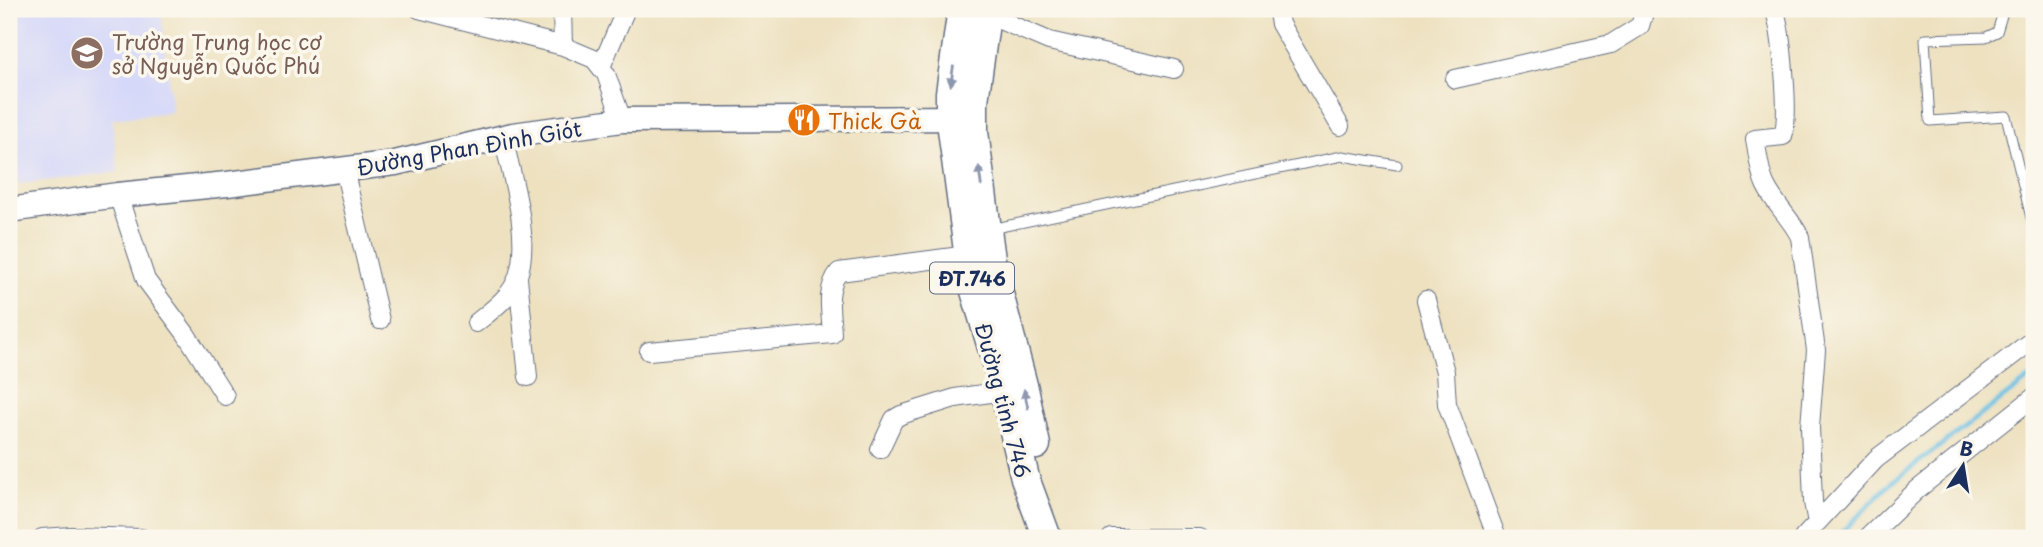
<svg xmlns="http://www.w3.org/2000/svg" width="2043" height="547" font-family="'Playpen Sans',sans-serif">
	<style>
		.built { fill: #d5d8f9 }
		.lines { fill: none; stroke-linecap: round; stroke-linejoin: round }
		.stream { stroke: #67bfe4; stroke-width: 4.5 }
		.lane-casing { stroke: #646d80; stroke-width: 11 }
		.street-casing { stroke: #646d80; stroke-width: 20 }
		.secondary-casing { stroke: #646d80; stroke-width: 27 }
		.primary-casing { stroke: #646d80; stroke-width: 31 }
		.lane { stroke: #fff; stroke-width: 9 }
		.street { stroke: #fff; stroke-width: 18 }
		.secondary { stroke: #fff; stroke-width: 24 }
		.primary { stroke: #fff; stroke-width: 28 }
		.oneway { fill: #8d97ae }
		.labels { text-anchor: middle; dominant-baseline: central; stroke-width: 7; stroke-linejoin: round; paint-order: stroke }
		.shield { fill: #fbf7ec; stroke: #5e6b89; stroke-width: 2 }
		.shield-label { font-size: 19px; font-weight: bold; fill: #1b2f5e }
		.education-label { font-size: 21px; fill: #785e54; stroke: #fbf7ec; text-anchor: start }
		.food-label { font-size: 21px; fill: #c56008; stroke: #fbf7ec; text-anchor: start }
		.street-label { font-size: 21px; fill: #1b2f5e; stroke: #fbf7ec }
	</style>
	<rect width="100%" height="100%" fill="#fbf7ec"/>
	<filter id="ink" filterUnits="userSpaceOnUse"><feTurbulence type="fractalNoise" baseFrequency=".0143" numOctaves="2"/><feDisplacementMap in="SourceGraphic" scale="14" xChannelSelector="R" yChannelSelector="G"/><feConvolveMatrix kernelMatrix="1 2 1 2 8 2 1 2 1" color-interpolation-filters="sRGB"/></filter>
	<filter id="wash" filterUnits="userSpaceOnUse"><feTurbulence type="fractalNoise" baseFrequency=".00686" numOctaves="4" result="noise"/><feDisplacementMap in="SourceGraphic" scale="28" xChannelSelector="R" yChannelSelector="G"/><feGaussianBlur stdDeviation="1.57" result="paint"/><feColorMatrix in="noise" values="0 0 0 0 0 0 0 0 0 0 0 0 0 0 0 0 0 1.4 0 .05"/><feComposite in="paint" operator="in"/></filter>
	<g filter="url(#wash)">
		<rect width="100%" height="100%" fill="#ede1c0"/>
		<!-- built -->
		<path class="built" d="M9,9h152l11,103 -60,7 6,53 -100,12 -9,-86z"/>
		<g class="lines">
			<!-- stream -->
			<path class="stream" d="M1836,538l55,-55 143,-108"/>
		</g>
	</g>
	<g filter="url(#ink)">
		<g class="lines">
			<defs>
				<path id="lane" d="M2004,9l-7,23 -11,5 -61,2 5,82 76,-5 28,114
					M991,229l351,-73 55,9"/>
				<path id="street" d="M419,9l144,37 31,13 12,15 16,46
					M562,9l1,37
					M1281,9l-3,4 2,11 60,102
					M1774,9c8,19 16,108 9,127l-28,3c3,14 4,32 10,45 9,20 26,34 35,53l16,113 -6,77 3,75 4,21
					M986,14l63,27 125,28
					M601,67l25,-58
					M1455,79l156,-35 29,-18 5,-17
					M344,169l36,151
					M118,195l28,85 40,54 39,62
					M518,278l10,99
					M1426,300l19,72 2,32 50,134
					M476,323c16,-13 36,-27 42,-47 13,-40 -6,-98 -15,-139
					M649,351l183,-17c-1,-21 -7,-45 7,-62l129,-17
					M880,449l14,-30 7,-4 54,-17 49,-7
					M42,538l30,-2 69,2
					M1111,538h89
					M1803,538l73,-79 158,-120
					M1867,538l51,-49 116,-92"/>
				<path id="secondary" d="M9,210l109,-15 109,-11 168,-21 118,-28 109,-15 347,-2"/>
				<path id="primary" d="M962,9l-12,84v21l22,167 31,103 22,94 22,60
					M987,9l-13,92v31l18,135 32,122 12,56"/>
			</defs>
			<!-- lane casing -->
			<use href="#lane" class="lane-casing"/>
			<!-- street casing -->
			<use href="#street" class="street-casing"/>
			<!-- secondary casing -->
			<use href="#secondary" class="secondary-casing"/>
			<!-- primary casing -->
			<use href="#primary" class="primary-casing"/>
			<!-- lane -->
			<use href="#lane" class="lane"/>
			<!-- street -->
			<use href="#street" class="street"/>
			<!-- secondary -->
			<use href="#secondary" class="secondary"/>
			<!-- primary -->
			<use href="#primary" class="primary"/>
		</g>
		<!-- one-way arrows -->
		<defs><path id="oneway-solid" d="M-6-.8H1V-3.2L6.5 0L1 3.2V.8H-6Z" transform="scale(1.75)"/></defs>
		<g class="oneway">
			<use href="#oneway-solid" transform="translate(952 76) rotate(98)"/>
			<use href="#oneway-solid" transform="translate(980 176) rotate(-97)"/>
			<use href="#oneway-solid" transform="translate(1026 399) rotate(-102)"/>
		</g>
	</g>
	<!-- icons -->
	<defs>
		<symbol id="school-disc" viewBox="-11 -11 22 22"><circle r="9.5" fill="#8d6e63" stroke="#fbf7ec"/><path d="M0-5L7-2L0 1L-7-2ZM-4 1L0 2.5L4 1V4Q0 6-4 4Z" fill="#fff"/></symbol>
		<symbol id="restaurant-disc" viewBox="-11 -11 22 22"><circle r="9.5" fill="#e8710a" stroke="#fbf7ec"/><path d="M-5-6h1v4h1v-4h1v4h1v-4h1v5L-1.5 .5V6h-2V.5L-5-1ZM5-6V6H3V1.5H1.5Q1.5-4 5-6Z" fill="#fff"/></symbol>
	</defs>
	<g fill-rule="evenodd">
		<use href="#school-disc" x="68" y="34" width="38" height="38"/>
		<use href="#restaurant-disc" x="785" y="101" width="38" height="38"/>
	</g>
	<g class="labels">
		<!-- shield labels -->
		<rect class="shield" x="930" y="262.5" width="84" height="31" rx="5"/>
		<g class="shield-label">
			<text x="972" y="278">ĐT.746</text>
		</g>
		<!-- education labels -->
		<g class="education-label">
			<text x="112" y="41">Trường Trung học cơ<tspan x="112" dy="24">sở Nguyễn Quốc Phú</tspan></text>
		</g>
		<!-- food labels -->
		<g class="food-label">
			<text x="828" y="120">Thick Gà</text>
		</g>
		<!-- street labels -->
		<g class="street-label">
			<text transform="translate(469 147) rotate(-10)">Đường Phan Đình Giót</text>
			<text transform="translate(1004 400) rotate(75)">Đường tỉnh 746</text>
		</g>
	</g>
	<!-- margin -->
	<rect width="2043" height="547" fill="none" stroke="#fbf7ec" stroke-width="35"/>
	<!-- north arrow -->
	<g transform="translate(1963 466) rotate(12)" stroke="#fbf7ec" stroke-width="5" paint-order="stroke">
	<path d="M0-5L12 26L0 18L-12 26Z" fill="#1b2f5e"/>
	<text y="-10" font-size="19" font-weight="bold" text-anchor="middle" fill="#1b2f5e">B</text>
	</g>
</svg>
